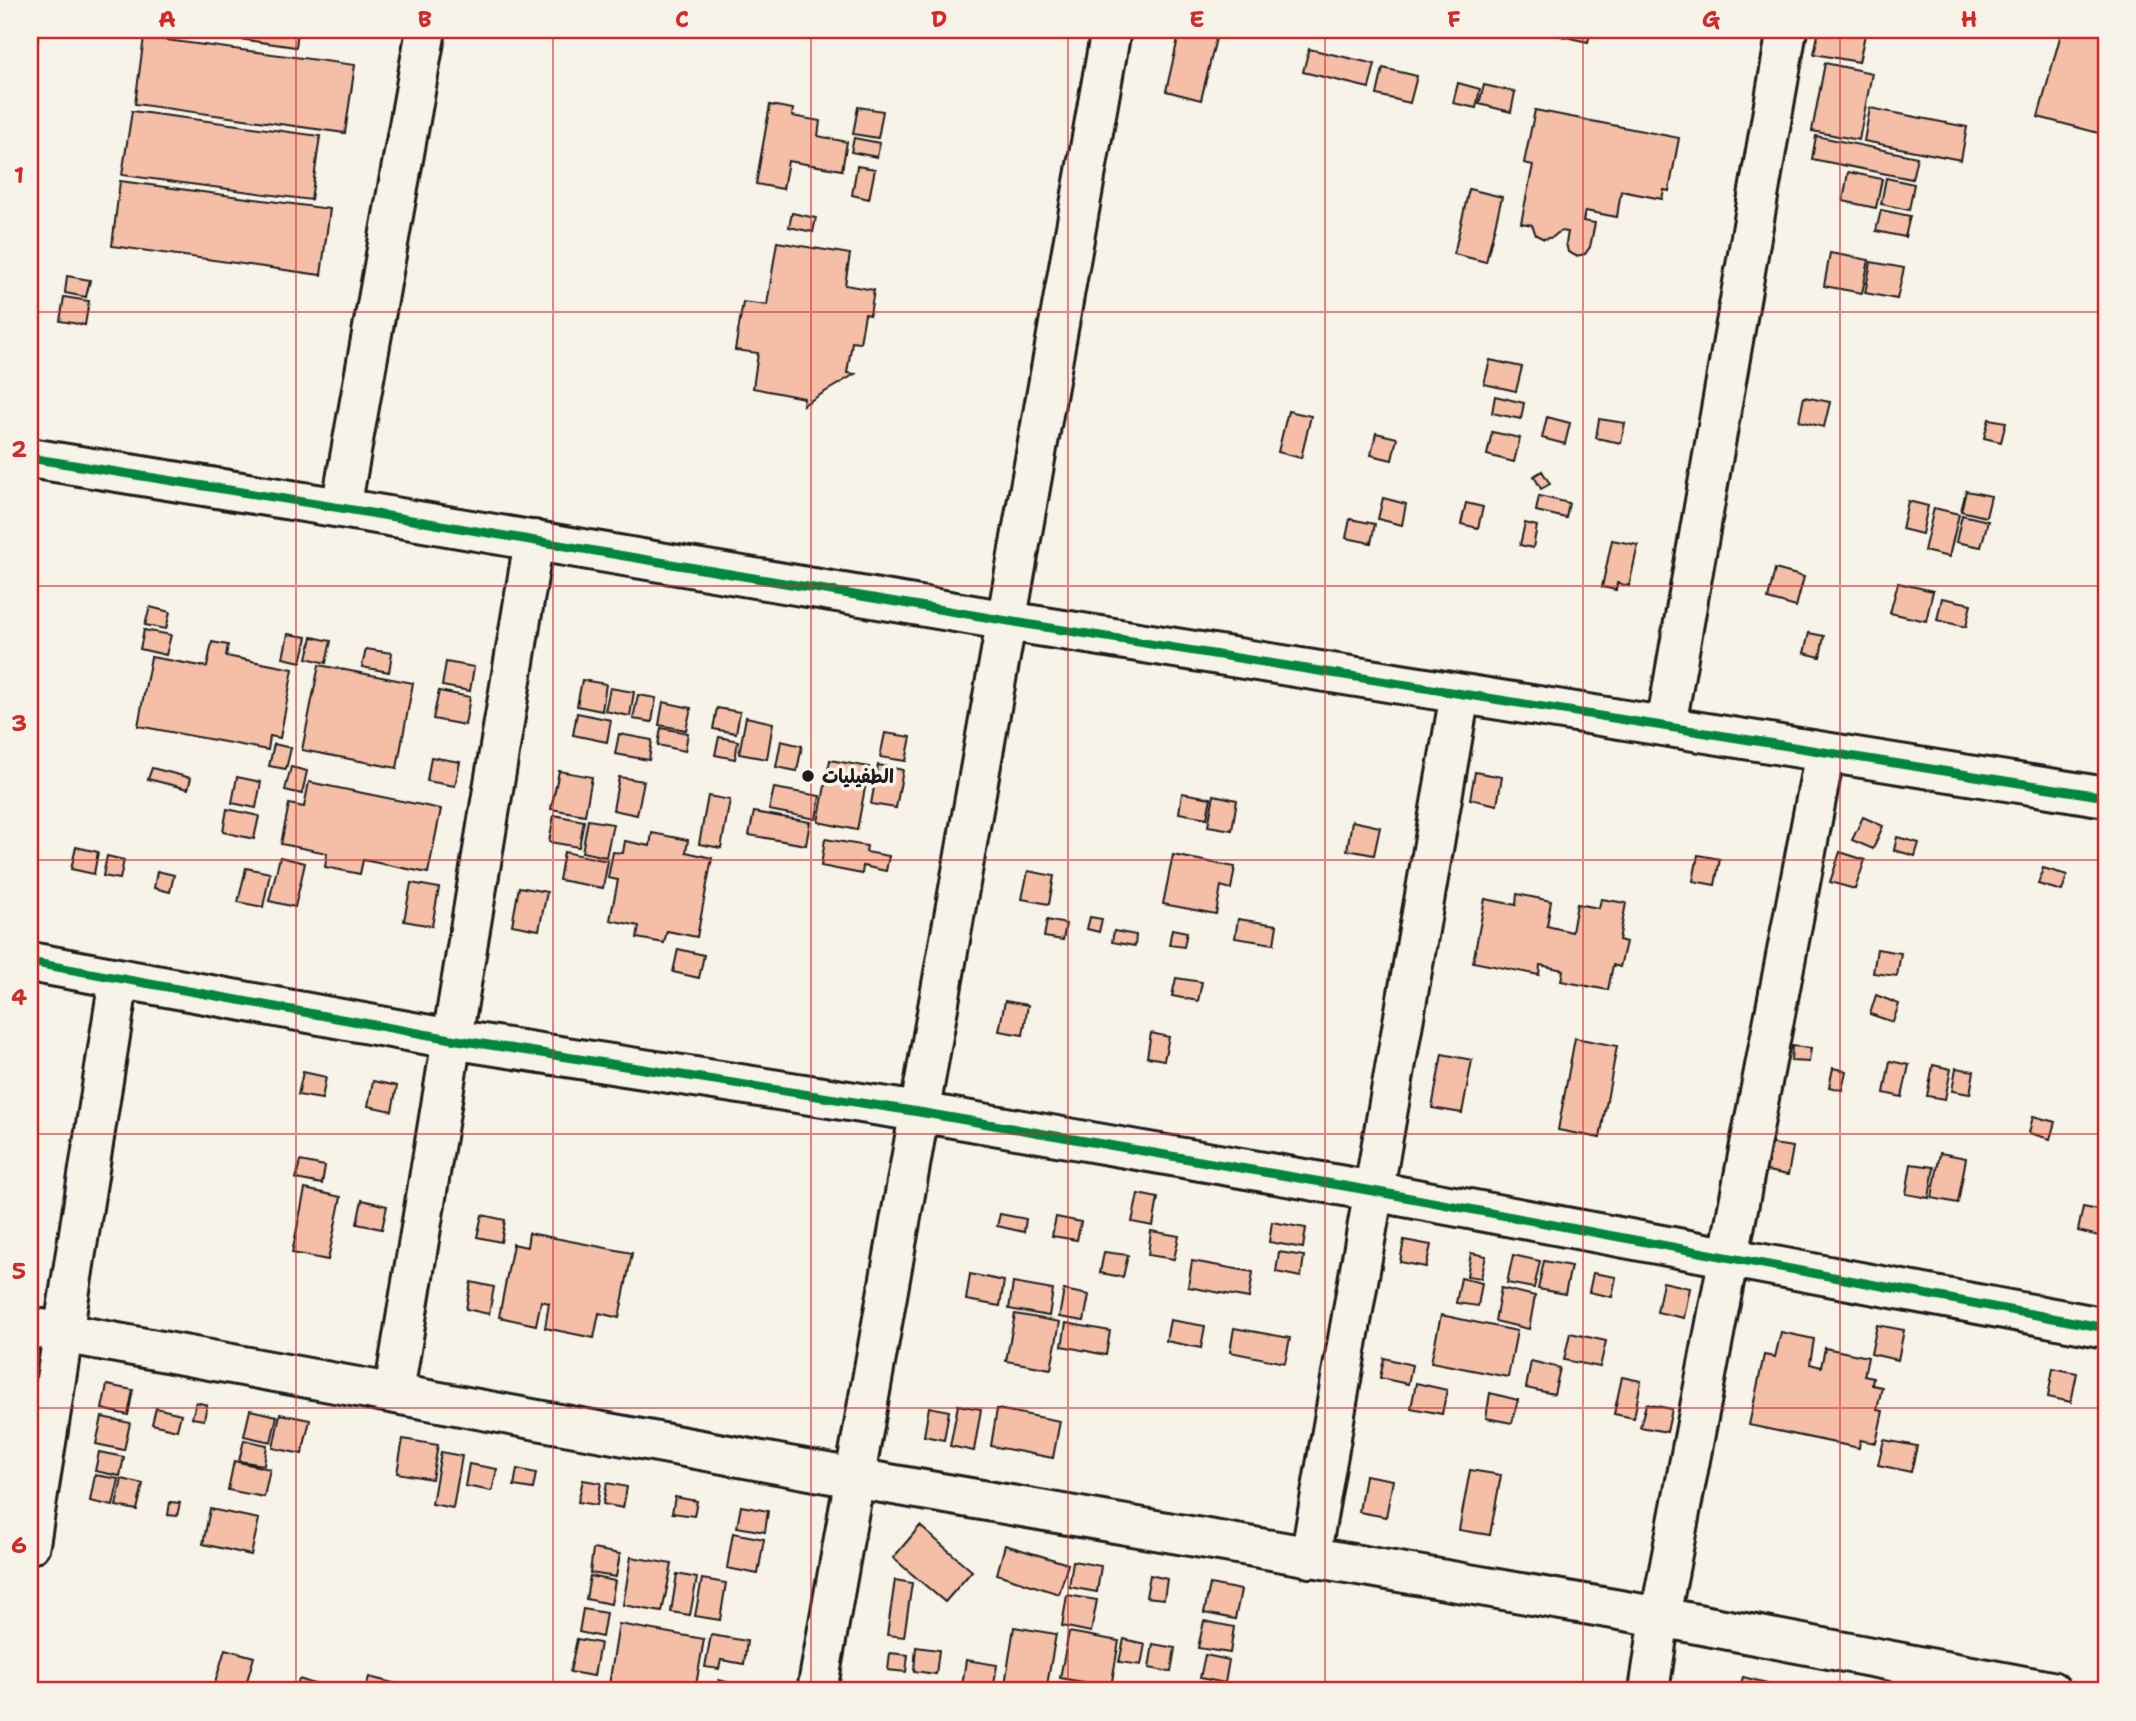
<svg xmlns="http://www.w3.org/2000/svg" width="2136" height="1721" font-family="'Shantell Sans','Playpen Sans Arabic',sans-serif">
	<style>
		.building { fill: #f5bfa7; stroke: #1c1c1c; stroke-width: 2 }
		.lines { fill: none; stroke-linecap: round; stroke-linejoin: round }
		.minor-casing { stroke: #1c1c1c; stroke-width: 44 }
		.minor { stroke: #f7f3e8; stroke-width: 38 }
		.cycleway-casing { stroke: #f7f3e8; stroke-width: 13 }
		.cycleway { stroke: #00873e; stroke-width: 9 }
		.grid { fill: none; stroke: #d62828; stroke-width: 2; stroke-opacity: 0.55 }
		.poi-dot { fill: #1c1c1c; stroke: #f7f3e8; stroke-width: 2.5 }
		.labels { text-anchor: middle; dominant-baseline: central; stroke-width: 7; stroke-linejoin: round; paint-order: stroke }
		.poi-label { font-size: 19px; font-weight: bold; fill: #1c1c1c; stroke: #f7f3e8; text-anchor: start }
		.neatline { fill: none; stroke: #d62828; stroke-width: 2.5 }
		.grid-label { font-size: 23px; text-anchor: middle; font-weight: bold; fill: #d62828 }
	</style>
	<rect width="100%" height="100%" fill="#f7f3e8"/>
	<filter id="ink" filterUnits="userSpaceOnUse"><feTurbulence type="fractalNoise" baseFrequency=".0143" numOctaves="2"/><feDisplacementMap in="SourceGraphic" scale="14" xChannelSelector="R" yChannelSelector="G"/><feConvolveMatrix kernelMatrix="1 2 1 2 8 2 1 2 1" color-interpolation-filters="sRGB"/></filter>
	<g filter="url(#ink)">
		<!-- building -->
		<path class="building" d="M30,30h9l-6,42h-3z
			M240,30h58l-2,17 -58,-8z
			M1180,30h38l-17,70 -35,-9z
			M1563,30h28l-3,12 -27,-6z
			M1819,30h47l-7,32 -45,-8z
			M2062,30h44v105l-68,-18z
			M144,37l211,28 -10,68 -210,-29z
			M1309,49l66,15 -6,24 -66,-16z
			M1825,63l47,10 -13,67 -47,-9z
			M1383,68l34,8 -7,27 -33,-8z
			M1458,83l22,6 -4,19 -23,-5z
			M1484,85l31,7 -4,20 -32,-8z
			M770,105l23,4 -1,7 28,5 -2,15 29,6 -5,28 -54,-9 -5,28 -27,-5z
			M858,107l25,4 -5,27 -25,-4z
			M1870,108l97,19 -6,33 -97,-19z
			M1535,110l144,28 -10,53 -5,-1 -2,9 -41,-8 -4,26 -32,-6 -2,10 12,2 -5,24 -5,7 -9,2 -8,-4 -2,-9 2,-11 -8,-1 -7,6 -9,2 -8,-4 -4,-10 -11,-2 12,-58 -9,-2z
			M132,111l188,25 -9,64 -189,-25z
			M1816,136l101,21 -5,22 -100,-20z
			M854,138l26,5 -3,14 -26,-5z
			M857,166l18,3 -6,30 -17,-4z
			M1848,172l34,7 -6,29 -33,-7z
			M1886,178l28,6 -5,26 -28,-6z
			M120,181l210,28 -9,66 -209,-29z
			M1469,189l33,8 -16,65 -32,-8z
			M1881,210l29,6 -5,21 -29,-6z
			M792,213l24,5 -3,14 -24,-5z
			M777,242l73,12 -5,31 29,5 -4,25 -5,-1 -5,29 -8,-1 -5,31 8,1 -52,31 1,-7 -51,-10 5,-35 -23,-3 8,-48 24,3z
			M1830,253l39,7 -7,33 -38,-7z
			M1871,262l33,6 -7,31 -32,-6z
			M67,276l23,4 -4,17 -21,-4z
			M64,297l25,4 -4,24 -25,-4z
			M1490,360l32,7 -6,24 -32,-7z
			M1495,396l29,7 -3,16 -29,-6z
			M1804,397l26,5 -6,25 -25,-6z
			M1288,411l23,5 -10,42 -23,-6z
			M1547,417l23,6 -5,21 -23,-6z
			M1599,419l26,4 -4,20 -25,-5z
			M1989,419l17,3 -5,20 -17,-4z
			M1492,432l28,6 -6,24 -27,-7z
			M1376,433l21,5 -5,22 -21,-5z
			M1542,471l8,13 -9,5 -7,-13z
			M1966,491l25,5 -5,21 -25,-6z
			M1539,496l30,7 -3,15 -30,-7z
			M1383,498l23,6 -4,21 -24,-6z
			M1908,501l20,5 -6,28 -20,-5z
			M1466,503l17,4 -5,21 -17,-4z
			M1934,508l25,6 -10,43 -25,-6z
			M1962,515l26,6 -7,26 -25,-5z
			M1350,519l25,5 -4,19 -25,-5z
			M1525,523l12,3 -4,22 -13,-3z
			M1612,540l26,5 -9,41 -12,-3 -1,7 -14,-3z
			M1775,569l29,8 -8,30 -28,-8z
			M1898,583l35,8 -7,30 -36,-8z
			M1942,598l29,6 -5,23 -29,-7z
			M150,607l20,5 -4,17 -21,-4z
			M144,630l27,5 -5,20 -26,-6z
			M1809,633l15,3 -4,21 -16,-4z
			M288,634l19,3 -6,25 -18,-4z
			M312,637l19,4 -5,22 -19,-5z
			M212,642l16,3 -2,11 67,13 -13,69 -10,-2 -2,14 -130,-24 13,-69 56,10z
			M366,649l26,4 -3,19 -27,-5z
			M446,662l28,5 -4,24 -28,-5z
			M319,665l94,18 -16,85 -95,-18z
			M582,680l24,4 -4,27 -25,-5z
			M610,688l24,4 -4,24 -25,-5z
			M439,691l31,6 -5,28 -32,-6z
			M638,695l18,3 -4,24 -19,-3z
			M663,702l28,6 -5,22 -27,-5z
			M717,708l23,4 -4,21 -23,-4z
			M577,713l34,7 -4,22 -34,-7z
			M746,717l27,6 -6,36 -28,-5z
			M661,728l27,5 -3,18 -27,-6z
			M885,733l26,4 -5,24 -26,-4z
			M619,734l33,6 -3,20 -34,-6z
			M719,737l19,4 -3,18 -20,-4z
			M781,741l21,5 -5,25 -21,-4z
			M274,744l17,4 -5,21 -17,-3z
			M431,757l29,5 -5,24 -28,-5z
			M830,760l39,7 -12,63 -39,-8z
			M878,765l25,5 -7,38 -25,-4z
			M291,767l16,4 -5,23 -17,-4z
			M152,768l39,10 -3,11 -40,-10z
			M559,771l33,6 -7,38 -34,-6z
			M1475,772l27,5 -5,28 -27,-6z
			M237,777l24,5 -5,26 -24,-5z
			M619,777l25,4 -7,34 -24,-5z
			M309,782l132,27 -13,64 -65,-13 -3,14 -35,-7 2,-14 -46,-9 8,-40 15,3z
			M774,788l46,8 -4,23 -47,-9z
			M1182,793l29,5 -4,20 -28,-5z
			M1214,795l23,5 -5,30 -24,-4z
			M708,796l22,4 -9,48 -22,-4z
			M227,809l32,7 -5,23 -31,-7z
			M754,812l56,10 -4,23 -57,-10z
			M554,815l30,6 -5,26 -30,-5z
			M1863,817l20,9 -10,23 -21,-9z
			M588,820l25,4 -7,33 -24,-5z
			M1352,821l28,6 -6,28 -27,-5z
			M652,833l36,7 -2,12 26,6 -15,79 -30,-6 -3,12 -27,-5 2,-12 -29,-6 8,-40 -10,-2 5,-26 10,1 2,-12 25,5z
			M1897,837l22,6 -4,13 -21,-6z
			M825,839l42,7 -1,6 23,4 -3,15 -23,-5 -1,8 -41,-8z
			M76,847l22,5 -4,22 -23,-5z
			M564,852l44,9 -5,27 -44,-8z
			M1840,852l25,8 -10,29 -25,-7z
			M1173,855l62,12 -4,22 -10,-3 -5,28 -53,-10z
			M1698,855l22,4 -5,26 -22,-4z
			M107,856l17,4 -4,19 -17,-3z
			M280,857l25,6 -10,44 -26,-6z
			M246,868l24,5 -7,34 -25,-5z
			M2043,868l24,7 -5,16 -24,-7z
			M157,871l17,4 -4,17 -16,-4z
			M1028,871l26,5 -5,28 -27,-5z
			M411,883l28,5 -7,38 -28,-5z
			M519,887l28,5 -8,38 -27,-5z
			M1517,894l34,7 -4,25 25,6 5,-28 22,4 2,-9 25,4 -7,37 7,2 -6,25 -7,-2 -5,25 -47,-9 2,-11 -23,-5 -1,10 -66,-13 12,-63 31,6z
			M1090,917l12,2 -3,13 -12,-3z
			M1238,919l39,6 -3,19 -39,-6z
			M1047,920l19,4 -3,16 -19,-3z
			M1172,929l15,3 -3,15 -15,-2z
			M1114,931l22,4 -1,11 -23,-4z
			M678,949l26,6 -5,23 -26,-6z
			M1877,949l24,4 -4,23 -24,-3z
			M1176,978l26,4 -4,19 -26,-5z
			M1876,995l23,9 -6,18 -23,-8z
			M1005,1001l23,4 -5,30 -24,-4z
			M1151,1033l18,4 -5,23 -17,-3z
			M1575,1038l42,8 -17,92 -42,-8z
			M1792,1046l19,2 -2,14 -18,-1z
			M1442,1054l30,6 -10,53 -30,-5z
			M1890,1061l19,4 -7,32 -18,-4z
			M1933,1065l18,4 -6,30 -18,-3z
			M1833,1068l13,3 -4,19 -13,-3z
			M1956,1068l18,3 -4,23 -18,-3z
			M303,1072l23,5 -4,22 -24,-4z
			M373,1081l24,5 -5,25 -24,-5z
			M2033,1116l22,6 -5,17 -21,-6z
			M1767,1143l26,4 -5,28 -26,-5z
			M1940,1153l26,5 -8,45 -26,-5z
			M300,1161l25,5 -3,18 -26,-5z
			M1911,1164l23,3 -5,31 -23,-4z
			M305,1189l36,8 -13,63 -36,-7z
			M1138,1194l20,4 -5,28 -21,-4z
			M362,1200l25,6 -5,23 -25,-5z
			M2083,1207l21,4 -5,25 -21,-5z
			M1000,1214l26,5 -2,13 -27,-6z
			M482,1215l23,5 -4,22 -24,-5z
			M1056,1217l25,5 -4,18 -25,-4z
			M1272,1222l34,6 -3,20 -34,-6z
			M1151,1231l28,5 -5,23 -26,-4z
			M529,1233l103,20 -13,65 -20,-5 -5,25 -49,-10 4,-25 -8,-2 -5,24 -37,-8 14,-73 14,3z
			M1404,1240l27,5 -5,22 -26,-5z
			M1104,1252l24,3 -5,22 -23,-4z
			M1279,1252l25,4 -3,21 -25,-5z
			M1471,1253l15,3 -5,22 -14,-2z
			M1513,1255l27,6 -6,27 -27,-5z
			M1192,1261l61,11 -4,26 -61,-11z
			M1544,1261l27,5 -6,28 -27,-5z
			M1593,1273l23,4 -4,20 -23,-5z
			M970,1274l34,7 -4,25 -34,-6z
			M1461,1278l21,5 -4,23 -22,-3z
			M471,1282l23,5 -5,27 -23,-5z
			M1663,1282l27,6 -6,30 -27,-6z
			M1013,1283l40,7 -4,26 -40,-7z
			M1501,1288l34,8 -6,33 -34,-8z
			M1064,1290l25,5 -5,26 -25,-4z
			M1015,1314l45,8 -9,47 -45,-8z
			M1441,1315l76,16 -9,46 -77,-15z
			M1170,1320l35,6 -4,22 -35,-7z
			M1066,1323l44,8 -4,24 -44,-9z
			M1877,1325l27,5 -6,30 -27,-6z
			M1234,1328l56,10 -5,25 -55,-11z
			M1781,1332l33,7 -4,25 11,3 4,-19 43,9 -4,19 9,2 -1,7 10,2 -5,23 6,1 -7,32 -16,-3 -1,8 -110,-23 15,-70 11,2z
			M1570,1333l36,8 -6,26 -36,-7z
			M1384,1358l28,7 -4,19 -28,-6z
			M1531,1361l29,7 -6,26 -28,-6z
			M2053,1368l24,5 -6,29 -23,-5z
			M1622,1377l19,4 -7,37 -20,-4z
			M1416,1383l31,7 -5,24 -31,-6z
			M107,1385l26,5 -5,25 -26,-6z
			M1490,1393l28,7 -6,23 -26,-5z
			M196,1402l11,3 -3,15 -12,-2z
			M1646,1404l26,5 -5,23 -27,-5z
			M958,1405l23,4 -7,42 -24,-5z
			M929,1407l20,4 -5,29 -20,-4z
			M156,1408l25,6 -4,16 -25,-6z
			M997,1409l63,12 -7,37 -62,-12z
			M250,1410l27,6 -6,26 -27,-6z
			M280,1414l30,6 -8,34 -29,-6z
			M102,1417l28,6 -6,27 -28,-6z
			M403,1439l35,6 -6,34 -35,-6z
			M244,1440l23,5 -3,20 -25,-4z
			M1884,1440l33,6 -6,26 -33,-7z
			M99,1452l25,5 -4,19 -25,-5z
			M441,1452l21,4 -9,52 -21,-4z
			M234,1461l36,8 -6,28 -36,-7z
			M469,1464l28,5 -5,22 -27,-5z
			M517,1469l19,4 -3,16 -19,-3z
			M1470,1470l31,5 -11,60 -31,-5z
			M95,1475l24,4 -6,27 -23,-5z
			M1365,1475l28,5 -7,37 -27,-5z
			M122,1479l21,5 -6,26 -21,-4z
			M583,1480l18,3 -4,22 -19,-3z
			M607,1483l20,4 -4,21 -20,-4z
			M675,1497l22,4 -3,15 -22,-3z
			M170,1502l10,1 -3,13 -9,-1z
			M741,1506l27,5 -3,21 -28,-5z
			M210,1509l49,10 -8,36 -48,-11z
			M920,1526l52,45 -27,31 -52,-44z
			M733,1533l31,6 -6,35 -31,-6z
			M1005,1545l63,19 -9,30 -62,-20z
			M593,1549l27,5 -4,23 -26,-4z
			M631,1557l41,7 -10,48 -39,-7z
			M1073,1561l28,5 -4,26 -28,-5z
			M677,1574l20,4 -7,37 -19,-3z
			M1150,1575l17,4 -3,20 -18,-2z
			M590,1576l25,5 -4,23 -25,-5z
			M702,1579l24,4 -6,37 -25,-4z
			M895,1580l17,3 -8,54 -17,-2z
			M1210,1584l31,6 -6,29 -31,-6z
			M1067,1595l30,5 -6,32 -29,-6z
			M583,1609l23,4 -4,24 -23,-5z
			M1204,1621l30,6 -4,26 -32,-5z
			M619,1624l85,15 -9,52h-87z
			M1014,1627l42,7 -10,57h-42z
			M1069,1632l50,9 -8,46 -51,-9z
			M711,1635l36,6 -3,23 -23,-4 -2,9 -14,-2z
			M577,1639l23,4 -6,33 -24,-4z
			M1124,1639l21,5 -4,21 -22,-3z
			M1153,1644l22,4 -4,24 -22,-4z
			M916,1647l23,3 -3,24 -22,-3z
			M225,1649l29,8 -10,34 -29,-8z
			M890,1653l18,2 -2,17 -18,-2z
			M1205,1655l24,5 -4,23 -25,-5z
			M966,1660l31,5 -4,26 -31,-5z
			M369,1677l28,7 -2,7h-30z
			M1743,1677l24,6 -2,8h-26z
			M299,1679l15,5 -2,7h-17z
			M719,1680l27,7 -2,4h-28z"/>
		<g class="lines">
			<defs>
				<path id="minor" d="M30,458l311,50 691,117 1074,172
					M341,508l85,-478
					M1666,726l121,-696
					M30,962l421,77 468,73 454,79 733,137
					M30,1327l824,151 806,139 391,74
					M394,1392l140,-852
					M30,1544l89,-565
					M1310,1558l150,-864
					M817,1691l294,-1661
					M1649,1691l11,-74 165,-865"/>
			</defs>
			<!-- minor casing -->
			<use href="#minor" class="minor-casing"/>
			<!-- minor -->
			<use href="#minor" class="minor"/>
			<defs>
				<path id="cycleway" d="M30,458l311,50 691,117 1074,172
					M30,962l421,77 468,73 454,79 733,137"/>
			</defs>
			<!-- cycleway casing -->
			<use href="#cycleway" class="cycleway-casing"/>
			<!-- cycleway -->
			<use href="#cycleway" class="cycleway"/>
		</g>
	</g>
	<!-- grid -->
	<path class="grid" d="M296,30v1661M553,30v1661M811,30v1661M1068,30v1661M1325,30v1661M1583,30v1661M1840,30v1661M30,312h2076M30,586h2076M30,860h2076M30,1134h2076M30,1408h2076"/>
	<!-- markers -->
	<circle class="poi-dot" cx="808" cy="776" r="7"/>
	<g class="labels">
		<!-- poi labels -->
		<g class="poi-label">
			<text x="822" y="776">الطفيليات</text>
		</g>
	</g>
	<!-- margin -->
	<rect width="2136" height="1721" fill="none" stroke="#f7f3e8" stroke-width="77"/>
	<rect x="38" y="38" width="2060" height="1644" class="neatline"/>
	<g class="grid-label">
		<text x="167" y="27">A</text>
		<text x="425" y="27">B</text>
		<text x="682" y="27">C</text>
		<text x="939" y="27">D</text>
		<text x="1197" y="27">E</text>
		<text x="1454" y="27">F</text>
		<text x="1711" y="27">G</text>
		<text x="1969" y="27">H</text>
		<text x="19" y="183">1</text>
		<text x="19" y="457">2</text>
		<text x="19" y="731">3</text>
		<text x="19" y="1005">4</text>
		<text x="19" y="1279">5</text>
		<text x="19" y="1553">6</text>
	</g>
</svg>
